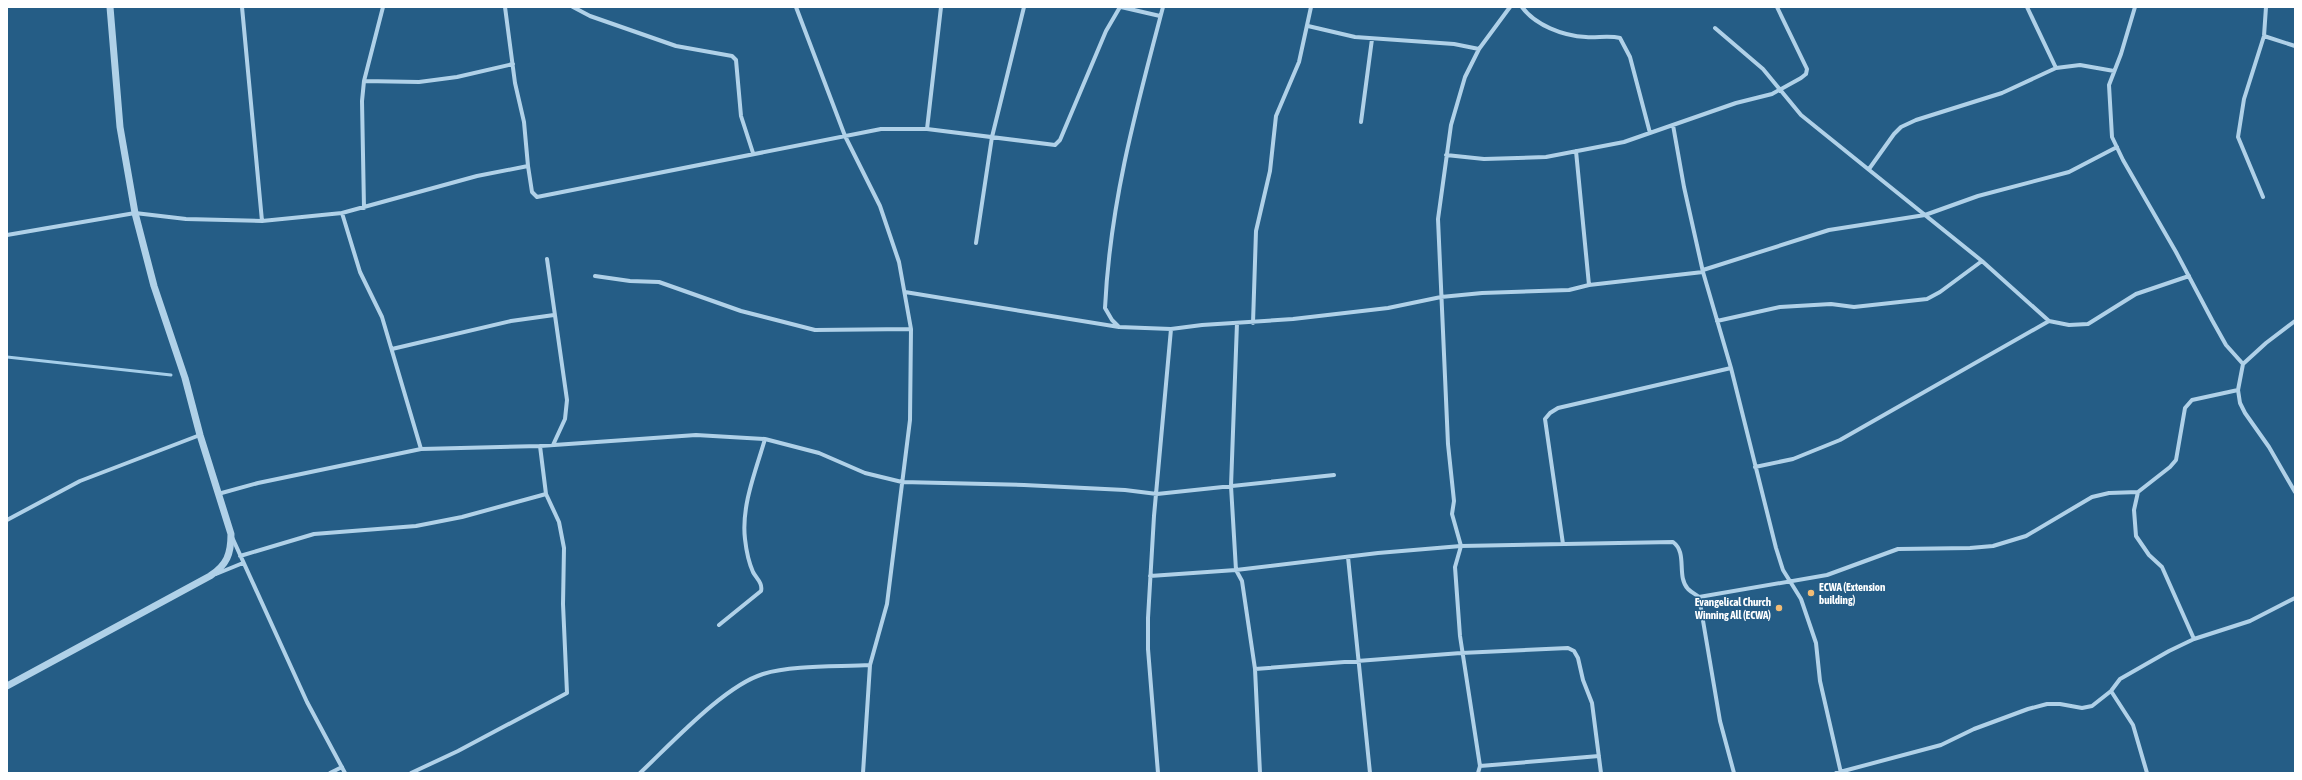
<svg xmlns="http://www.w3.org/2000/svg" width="2302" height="780" font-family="'Asap Condensed',sans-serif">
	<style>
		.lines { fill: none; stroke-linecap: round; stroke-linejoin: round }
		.stream { stroke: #a5cee9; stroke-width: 3 }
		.minor { stroke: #b0d1e8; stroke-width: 4 }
		.tertiary { stroke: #b0d1e8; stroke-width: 7 }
		.poi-dot { fill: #f2bc75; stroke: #255d86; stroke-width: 1.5 }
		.labels { text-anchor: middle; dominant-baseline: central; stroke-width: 3; stroke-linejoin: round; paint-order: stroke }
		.poi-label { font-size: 11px; font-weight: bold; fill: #fff; stroke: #255d86; text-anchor: start }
	</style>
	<rect width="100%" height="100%" fill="#255d86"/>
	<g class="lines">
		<!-- stream -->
		<path class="stream" d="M7,357l164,18"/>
		<!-- minor -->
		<path class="minor" d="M242,7l20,214
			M505,7l10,76 9,39 4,44 4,26 5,5 344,-68h46l128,16 5,-5 46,-109 14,-24
			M573,7l17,9 86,30 56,10 4,4 5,56 12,37
			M796,7l49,129 35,70 19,56 12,67 -1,91 -23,184 -17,61 -7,108
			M1121,7l39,9
			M1522,7c13,18 41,29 64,30 11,1 23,-2 34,1l10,19 20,76
			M2027,7l29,61
			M2135,7l-14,47 -12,31 3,52 11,23 53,92 36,68 14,25 17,19
			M1308,26l47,11 99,7 25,5
			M1715,28l48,41 38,46 181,146 67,60 20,4 19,-1 48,-30 53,-18
			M2264,36l31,10
			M364,81l55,1 38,-5 56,-13
			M1361,122l11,-83
			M1673,125l11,62 19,85 28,96 45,180 7,22 18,29 15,44 4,38 21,92
			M927,129l14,-122
			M1576,151l13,134
			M1446,155l38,4 62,-2 78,-15 112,-39 36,-9 29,-16 5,-4 1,-5 -30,-62
			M1869,169l25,-35 7,-7 15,-7 86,-27 54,-25 24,-3 34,6
			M2263,197l-25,-60 6,-38 20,-63 2,-29
			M364,208l-2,-107 2,-20 19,-74
			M342,213l18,59 22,45 39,132
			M7,235l128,-22 51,6 76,2 80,-8 135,-37 51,-10
			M976,243l16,-106 32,-130
			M547,259l20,141 -2,19 -12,26
			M1703,270l126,-40 96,-15 53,-19 91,-24 48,-25
			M595,276l35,5 29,1 82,29 74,19 96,-1
			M905,292l214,35 52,2 31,-4 91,-6 95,-11 53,-11 41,-4 87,-3 20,-5 114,-13
			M1717,321l63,-14 51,-3 23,3 73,-8 13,-7 42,-31
			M2295,321l-29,22 -23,21 -5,26 2,13 5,10 24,34 26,45
			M1237,323l-6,163 5,84 6,11 13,88 5,104
			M1253,323l3,-92 14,-60 6,-55 23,-54 12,-55
			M1119,327l-7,-7 -7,-12c5,-105 31,-199 58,-301
			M392,349l119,-28 43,-6
			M1755,467l38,-8 47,-19 209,-119
			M2138,492l-4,18 2,26 13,19 13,12 32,72
			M218,494l40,-11 163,-34 119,-3 156,-11 69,4 54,14 46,20 37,9 122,3 101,5 32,4 177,-19
			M7,520l73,-39 120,-46
			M232,537l75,165 38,71
			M1563,544l-18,-125 5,-6 8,-5 173,-40
			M240,556l74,-22 102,-8 46,-9 84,-23
			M1348,557l22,216
			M216,574l27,-11
			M1150,576l86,-6 142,-17 83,-7 212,-4c15,11 3,34 15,47 3,3 7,5 11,8l21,124 14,52
			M1699,597l128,-22 71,-26 72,-1 23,-2 33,-10 66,-39 17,-4 29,-1 32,-25 6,-7 9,-52 7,-8 46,-10
			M719,625l42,-34c2,-8 -5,-13 -8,-19 -4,-9 -7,-24 -8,-33 -4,-33 11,-69 20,-100
			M1255,669l206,-16 107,-5 6,3 4,7 5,22 9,23 9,70
			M2111,691l22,34 14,48
			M1480,766l119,-10
			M330,773l12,-6
			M411,773l47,-22 109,-58 -4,-89 1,-56 -5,-26 -13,-28 -6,-48
			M640,773c31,-29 84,-87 123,-99 30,-9 76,-7 107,-9
			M1158,773l-10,-124v-31l6,-102 17,-187
			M1478,773l2,-7 -20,-130 -5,-69 6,-21 -9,-32 2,-13 -6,-57 -10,-225 13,-94 14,-48 14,-28 31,-42
			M1836,773l105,-28 33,-16 54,-20 19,-5h13l22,4 10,-2 19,-15 9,-12 49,-28 25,-12 56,-18 45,-23"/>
		<!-- tertiary -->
		<path class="tertiary" d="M7,686l203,-110c17,-11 21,-22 21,-42l-31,-99 -15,-57 -31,-92 -19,-73 -15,-86 -10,-120"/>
	</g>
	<!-- markers -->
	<g class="poi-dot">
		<circle cx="1811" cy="593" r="4"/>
		<circle cx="1779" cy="608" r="4"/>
	</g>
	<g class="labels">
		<!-- poi labels -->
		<g class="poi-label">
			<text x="1819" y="587">ECWA (Extension<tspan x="1819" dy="13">building)</tspan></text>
			<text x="1771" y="602" text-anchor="end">Evangelical Church<tspan x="1771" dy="13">Winning All (ECWA)</tspan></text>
		</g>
	</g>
	<!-- border -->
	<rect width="2302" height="780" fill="none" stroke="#ffffff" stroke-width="16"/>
</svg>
